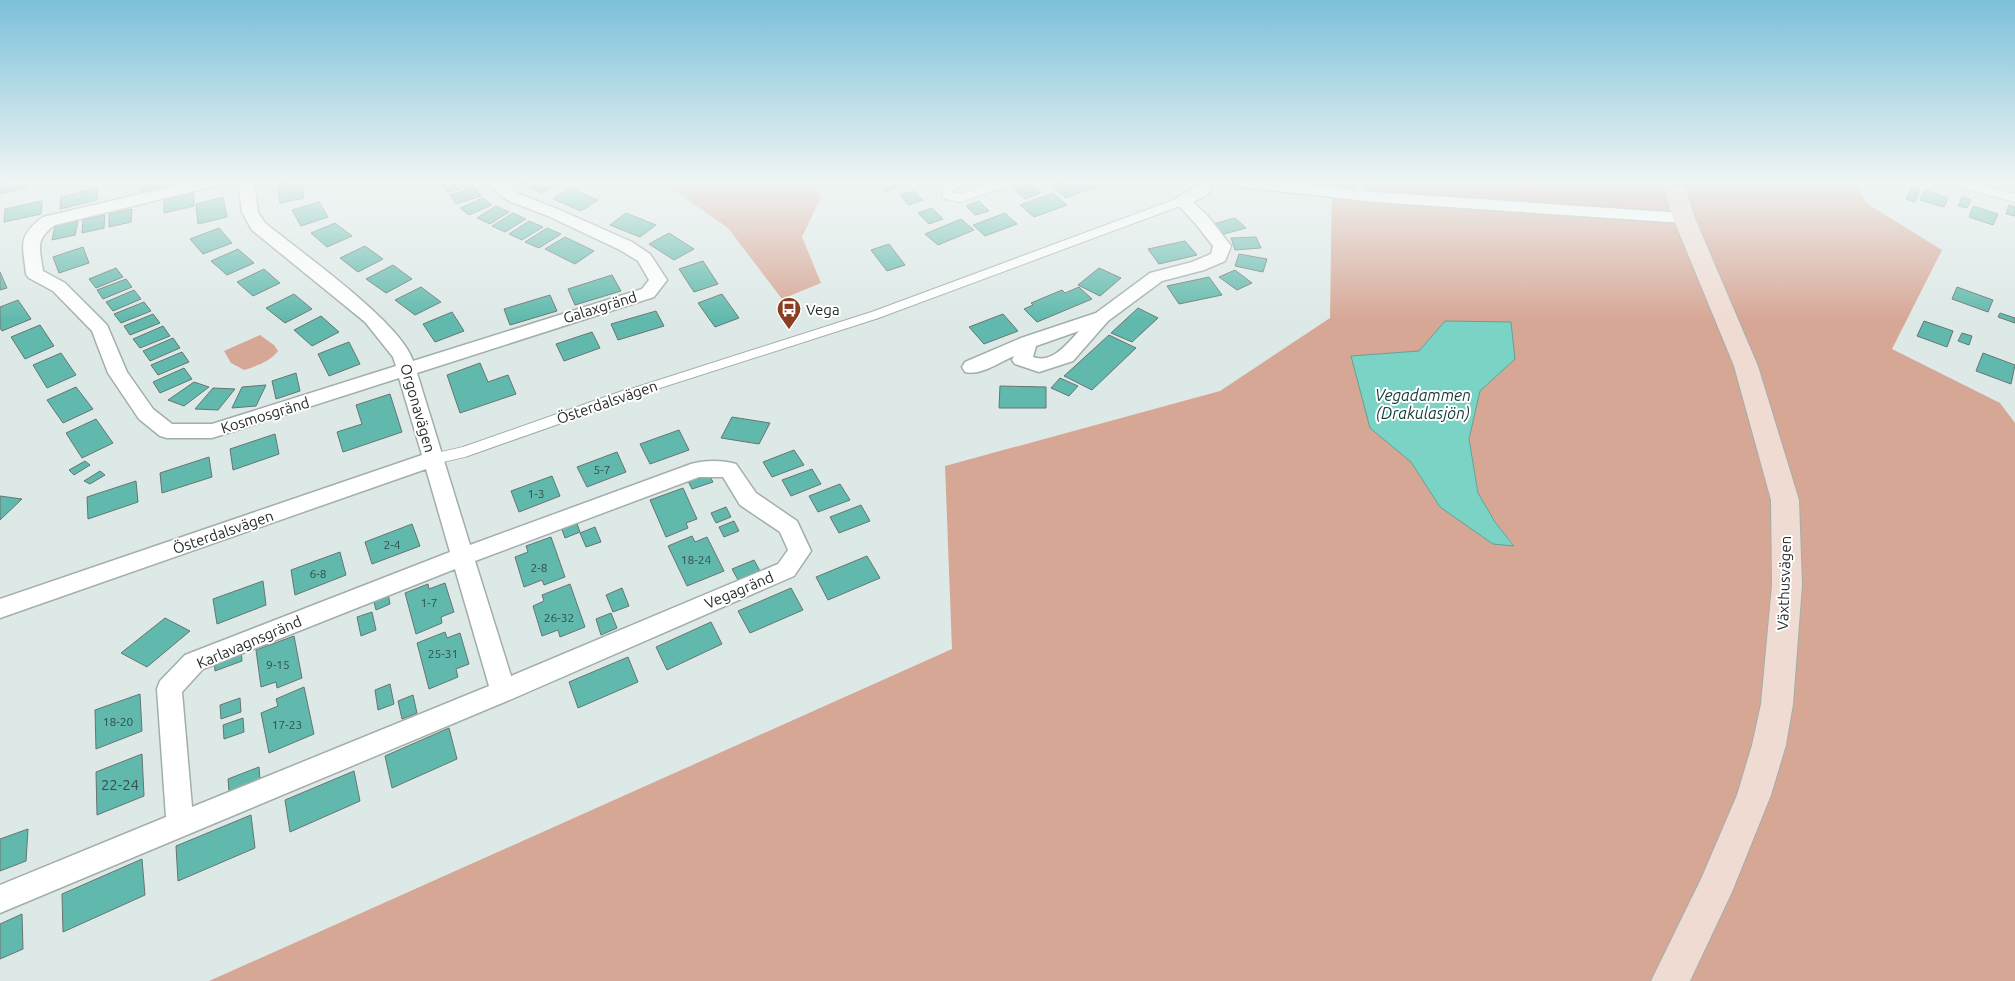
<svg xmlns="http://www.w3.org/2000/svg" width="2015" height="981" font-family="Ubuntu,sans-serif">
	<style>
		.green { fill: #d7a796; fill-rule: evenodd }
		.water { fill: #7ad3c5; stroke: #61a196 }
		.building { fill: #60b9ac; stroke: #697471 }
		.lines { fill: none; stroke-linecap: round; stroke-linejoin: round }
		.lane-far1-casing { stroke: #a2aeab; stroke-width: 10 }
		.lane-casing { stroke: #a2aeab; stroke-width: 12 }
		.street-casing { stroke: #a2aeab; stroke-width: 3 }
		.secondary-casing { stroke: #a2aeab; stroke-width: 2 }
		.lane-far1 { stroke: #fff; stroke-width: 8 }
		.lane { stroke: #fff; stroke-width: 10 }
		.street { fill: #fff; fill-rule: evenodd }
		.secondary { fill: #f0dbd3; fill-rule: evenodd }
		.labels { text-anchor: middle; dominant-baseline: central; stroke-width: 4; stroke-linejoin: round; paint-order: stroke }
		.number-label { font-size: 12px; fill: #344e4a }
		.street-label { font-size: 15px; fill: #262b2a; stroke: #fff }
		.poi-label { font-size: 15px; fill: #262b2a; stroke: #fff; text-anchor: start }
		.near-number-label { font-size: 15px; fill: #344e4a }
		.water-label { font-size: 16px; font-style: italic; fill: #123d37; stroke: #fff }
	</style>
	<rect width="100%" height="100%" fill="#dde9e7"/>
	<!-- green -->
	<path class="green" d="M662,182h146l14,13 -20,42 19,46 -39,16 -54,-71z
		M1332,182h523l11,21 76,47 -50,99 108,54 15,20v558h-1806l743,-332 -7,-183 275,-75 110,-73zM1445,321l70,38 -35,32 -11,48 9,54 17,29 19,23 -74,-38 -29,-45 -60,-106 68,-5z
		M260,335l14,10 4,6c-8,11 -22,15 -34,19l-13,-7 -7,-12z"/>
	<!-- water -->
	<path class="water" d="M1445,321l66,1 4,37 -35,32 -11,48 9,54 17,29 19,24 -21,-2 -53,-37 -29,-45 -41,-34 -19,-72 68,-5z"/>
	<!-- building -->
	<path class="building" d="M0,182h26v6l-26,6z
		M141,182h45v2l-45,10z
		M301,182l3,16 -24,5 -3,-20z
		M447,182h25l1,3 -26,7 -4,-8z
		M522,182h35l2,2 -18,9z
		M875,182h36l-26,10z
		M1063,182h32l4,3 -33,13 -14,-12z
		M1029,184l11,9 -15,6 -11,-10z
		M475,187l6,9 -25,8 -6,-9z
		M97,188v12l-37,9 1,-12z
		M569,188l29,12 -17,11 -28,-12z
		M1912,188l8,2 -5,12 -9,-3z
		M1925,190l23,8 -4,9 -24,-7z
		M914,191l9,9 -14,5 -9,-10z
		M194,193v13l-30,7v-13z
		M1053,193l14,12 -33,12 -14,-12z
		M223,197l4,20 -29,7 -2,-20z
		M1962,197l9,3 -4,8 -9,-2z
		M483,198l9,7 -23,10 -9,-7z
		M42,201l-1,13 -37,8 1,-13z
		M979,201l10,10 -14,4 -9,-9z
		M319,202l9,15 -27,9 -9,-16z
		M2009,205l6,2v9l-9,-2z
		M496,206l13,6 -19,12 -13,-6z
		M1973,206l25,8 -5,11 -24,-8z
		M932,208l11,11 -14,5 -11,-11z
		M132,209l-1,13 -22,5v-13z
		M513,213l13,6 -21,13 -13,-6z
		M626,213l30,12 -16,12 -30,-12z
		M1005,213l12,11 -32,12 -12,-11z
		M105,215l-1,13 -22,5 1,-13z
		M1235,218l11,10 -22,6 -11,-10z
		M961,219l13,11 -36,15 -13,-11z
		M78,221l-3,14 -23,5 3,-14z
		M529,221l14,6 -21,13 -13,-6z
		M335,223l17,13 -25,11 -16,-14z
		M219,228l13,15 -29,11 -13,-15z
		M547,228l14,6 -22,14 -14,-6z
		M669,233l25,16 -20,11 -25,-16z
		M565,237l29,14 -19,13 -30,-15z
		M1256,237l5,11 -26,2 -4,-12z
		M1185,241l12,14 -38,9 -11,-15z
		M889,244l16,21 -18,6 -16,-21z
		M365,246l18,13 -25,13 -18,-14z
		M83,247l6,16 -30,10 -6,-16z
		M238,249l16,14 -27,12 -16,-14z
		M1239,254l28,5 -4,13 -28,-6z
		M703,261l15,23 -24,8 -15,-23z
		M393,265l19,14 -26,14 -20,-14z
		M116,268l7,9 -27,11 -7,-9z
		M1099,268l22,10 -21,18 -22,-11z
		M264,269l16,14 -27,13 -16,-14z
		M1235,270l17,13 -15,7 -18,-13z
		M0,272l7,16 -7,2z
		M612,275l9,16 -46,14 -7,-16z
		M1209,277l13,18 -43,9 -12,-18z
		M126,279l6,8 -29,12 -6,-9z
		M421,287l20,15 -26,13 -20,-15z
		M1079,287l13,12 -55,23 -13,-13 9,-4 -2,-2 31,-13 3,3z
		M1957,287l36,13 -5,12 -36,-13z
		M134,290l7,9 -28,12 -7,-9z
		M294,294l18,15 -27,14 -19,-15z
		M722,294l17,24 -24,9 -17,-24z
		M550,295l7,16 -47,14 -6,-16z
		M18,300l13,19 -29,12 -2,-3v-21z
		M144,302l7,9 -30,12 -7,-9z
		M1138,308l20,10 -26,24 -21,-9z
		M656,311l8,15 -46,14 -7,-16z
		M452,312l12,19 -29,11 -12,-18z
		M2000,313l15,5v5l-17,-6z
		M153,314l7,9 -30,12 -6,-9z
		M1003,314l15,17 -34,13 -15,-17z
		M321,316l18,16 -27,14 -18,-16z
		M1924,321l29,10 -6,16 -30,-11z
		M40,325l14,21 -29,13 -14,-22z
		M163,326l7,10 -30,12 -7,-9z
		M592,332l8,16 -36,13 -8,-17z
		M1962,333l10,3 -3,9 -11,-4z
		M1109,335l27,13 -44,42 -28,-14z
		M173,338l7,10 -30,13 -7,-10z
		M349,342l11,22 -31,12 -11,-22z
		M182,352l7,10 -31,13 -7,-10z
		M61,353l15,22 -29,13 -14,-23z
		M1983,353l32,12 -4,19 -35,-13z
		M480,363l8,19 20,-7 8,19 -56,19 -13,-38z
		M184,368l8,11 -32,14 -7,-11z
		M296,373l4,18 -24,8 -4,-18z
		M1060,378l18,8 -9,10 -18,-8z
		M194,382l15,5 -25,19 -16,-6z
		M266,385l-10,21 -24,2 10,-21z
		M1000,386l46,1v21h-47z
		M76,387l17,22 -30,14 -16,-23z
		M213,388l22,1 -17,21 -23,-1z
		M390,394l12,38 -59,20 -6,-20 25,-8 -6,-19z
		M732,417l38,6 -11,21 -38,-6z
		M96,419l17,24 -31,15 -16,-25z
		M679,430l10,20 -39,14 -10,-20z
		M275,434l4,20 -46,16 -3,-21z
		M794,450l10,15 -32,12 -9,-15z
		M617,452l9,20 -39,15 -10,-20z
		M209,457l3,20 -50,16 -2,-20z
		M85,461l5,4 -16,10 -5,-5z
		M812,469l9,15 -30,12 -9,-16z
		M100,471l5,4 -15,9 -6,-3z
		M707,471l6,11 -21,7 -5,-10z
		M552,476l8,20 -41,16 -8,-21z
		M136,481l2,21 -50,17 -1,-22z
		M840,484l10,16 -32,12 -9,-16z
		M683,488l14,31 -11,4 2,5 -22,9 -16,-37z
		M0,496l22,3 -22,21z
		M861,505l9,16 -31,12 -9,-16z
		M726,507l5,10 -15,6 -5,-10z
		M576,521l4,11 -15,6 -4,-11z
		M734,521l5,10 -15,6 -5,-10z
		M412,524l8,22 -48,18 -7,-22z
		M595,527l6,15 -15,5 -6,-14z
		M692,536l3,6 12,-5 17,34 -37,15 -19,-40z
		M551,537l14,40 -21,8 -2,-5 -18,7 -9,-30 13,-5 -2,-6z
		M340,552l6,23 -51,20 -4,-25z
		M867,556l13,22 -52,22 -12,-23z
		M754,560l6,11 -22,9 -6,-11z
		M263,581l3,24 -49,19 -4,-25z
		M445,583l9,29 -13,5 1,6 -26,11 -11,-41 23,-9 1,5z
		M570,584l15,43 -25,10 -2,-7 -16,6 -9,-30 11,-5 -2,-6z
		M622,588l7,18 -16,6 -7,-17z
		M791,588l12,22 -53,23 -12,-22z
		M388,593l2,11 -14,6 -3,-12z
		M372,612l4,18 -15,6 -4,-19z
		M611,613l6,15 -16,7 -5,-16z
		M165,618l25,13 -43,36 -26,-14z
		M711,622l11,22 -55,26 -11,-23z
		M445,632l2,6 13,-5 9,31 -13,5 2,8 -29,12 -12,-46z
		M294,636l8,42 -25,10 -1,-6 -15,5 -5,-37z
		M241,648l1,13 -27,10 -1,-13z
		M628,657l10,25 -60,26 -9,-26z
		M390,684l4,20 -16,6 -3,-20z
		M304,687l10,47 -45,19 -8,-40 17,-7 -2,-7z
		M140,694l2,37 -46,18 -1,-39z
		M413,695l4,18 -15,6 -4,-18z
		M240,698l1,14 -20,7 -1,-14z
		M243,718l1,14 -20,7 -1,-14z
		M449,728l8,31 -65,29 -7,-32z
		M142,754l2,42 -47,19 -1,-43z
		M259,767l1,13 -31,13 -1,-14z
		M354,771l6,30 -70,31 -5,-32z
		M251,815l4,33 -77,33 -2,-35z
		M28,829l-2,32 -26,10v-32z
		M142,859l3,36 -82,37 -1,-38z
		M22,914l1,35 -23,10v-35z"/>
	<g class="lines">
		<defs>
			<path id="lane-far1" d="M961,182l-15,7v6l15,3 47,-16
				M1953,182l62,16
				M1359,195l1,-13
				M622,396l253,-81 307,-114"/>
			<path id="lane" d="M433,459l31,-7 162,-57"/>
			<path id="street" d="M191,182h30l-2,3 -164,40c-21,15 -15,23 -12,46l22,12 42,42 20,47 26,37 19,15h40l184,-58 -3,-9 -28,-35 -113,-92 -10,-18 -4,-30h16l4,30 7,11c33,27 137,100 148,138l229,-72 7,-9 -11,-19 -18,-11 -72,-34 -41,-16 -21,-18h19l14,12 41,16 72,32 18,12 17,26 -13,17 -237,76 53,172 221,-81c13,-4 32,-4 45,0l20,29 41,28 14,30 -17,25 -282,123 -512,214v-28l166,-68 -9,-128 3,-8 25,-26 265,-103 -24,-83 -426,149v-19l422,-144 -23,-77 -187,60h-45l-7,-2 -21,-17 -31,-46 -16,-42 -39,-40 -24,-13 -3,-4c-3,-29 -9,-38 17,-57zM699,477h24l17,28 40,27 8,18 -10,14 -267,112 -36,-115zM455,569l34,117 -297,121 -10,-115 21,-23z
				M1198,182h16l-7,13 -14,7 14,13 24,31 -6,15 -21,9 -42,11 -54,40 -35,40 -34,11 -24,-8 -3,-4 2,-4c-14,6 -33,20 -49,16l-3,-5 3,-5 56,-24 75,-25 54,-40 42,-11 19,-8 2,-8 -18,-23 -21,-22c7,-9 18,-8 24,-19zM1079,331c-12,13 -27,33 -46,26l3,-11z
				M1232,182h55l88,10 309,21 6,1 2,4 -2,4 -6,1 -309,-21 -135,-15 -6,-2z"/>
			<path id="secondary" d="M1663,182h20l12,36 63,148 41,134 3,85 -9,119 -7,41 -15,50 -39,97 -42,89h-39l50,-102 36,-84 15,-50 9,-41 11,-119 -1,-85 -37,-134 -61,-148z"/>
		</defs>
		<!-- lane-far1 casing -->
		<use href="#lane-far1" class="lane-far1-casing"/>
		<!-- lane casing -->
		<use href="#lane" class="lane-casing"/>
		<!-- street casing -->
		<use href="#street" class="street-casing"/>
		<!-- secondary casing -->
		<use href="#secondary" class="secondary-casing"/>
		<!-- lane-far1 -->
		<use href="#lane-far1" class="lane-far1"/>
		<!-- lane -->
		<use href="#lane" class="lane"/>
		<!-- street -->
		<use href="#street" class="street"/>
		<!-- secondary -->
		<use href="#secondary" class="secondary"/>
	</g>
	<!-- sky -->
	<linearGradient id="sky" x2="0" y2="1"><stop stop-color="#7cc0da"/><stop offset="0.57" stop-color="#f0f5f4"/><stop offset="1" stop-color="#f0f5f4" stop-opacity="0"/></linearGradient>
	<rect width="2015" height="320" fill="url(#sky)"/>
	<!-- icons -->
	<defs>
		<symbol id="bus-pin" viewBox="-11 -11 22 30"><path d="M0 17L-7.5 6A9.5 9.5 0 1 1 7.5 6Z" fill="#883f23" stroke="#fff"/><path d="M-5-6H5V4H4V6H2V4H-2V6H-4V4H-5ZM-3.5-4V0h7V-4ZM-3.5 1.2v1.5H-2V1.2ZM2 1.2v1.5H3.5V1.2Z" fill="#fff"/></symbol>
	</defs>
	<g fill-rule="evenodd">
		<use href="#bus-pin" x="775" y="295" width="28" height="38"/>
	</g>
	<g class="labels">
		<!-- number labels -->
		<g class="number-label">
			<text x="602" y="469">5-7</text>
			<text x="536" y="493">1-3</text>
			<text x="392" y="544">2-4</text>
			<text x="696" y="559">18-24</text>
			<text x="539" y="567">2-8</text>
			<text x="318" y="573">6-8</text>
			<text x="429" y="602">1-7</text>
			<text x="559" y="617">26-32</text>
			<text x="443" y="653">25-31</text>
			<text x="278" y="664">9-15</text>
			<text x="118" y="721">18-20</text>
			<text x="287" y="724">17-23</text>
		</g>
		<!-- street labels -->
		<g class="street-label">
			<text transform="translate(600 307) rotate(-17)">Galaxgränd</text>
			<text transform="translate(607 402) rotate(-19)">Österdalsvägen</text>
			<text transform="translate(418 408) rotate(74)">Orgonavägen</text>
			<text transform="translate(265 415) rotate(-17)">Kosmosgränd</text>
			<text transform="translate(223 532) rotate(-19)">Österdalsvägen</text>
			<text transform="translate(1784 583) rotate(-88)">Växthusvägen</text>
			<text transform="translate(739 590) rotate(-23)">Vegagränd</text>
			<text transform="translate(249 642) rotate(-23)">Karlavagnsgränd</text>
		</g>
		<!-- poi labels -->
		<g class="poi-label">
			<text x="806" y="309">Vega</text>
		</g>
		<!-- near-number labels -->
		<g class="near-number-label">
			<text x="120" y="784">22-24</text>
		</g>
		<!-- water labels -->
		<g class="water-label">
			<text x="1423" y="395">Vegadammen<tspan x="1423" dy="18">(Drakulasjön)</tspan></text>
		</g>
	</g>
</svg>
